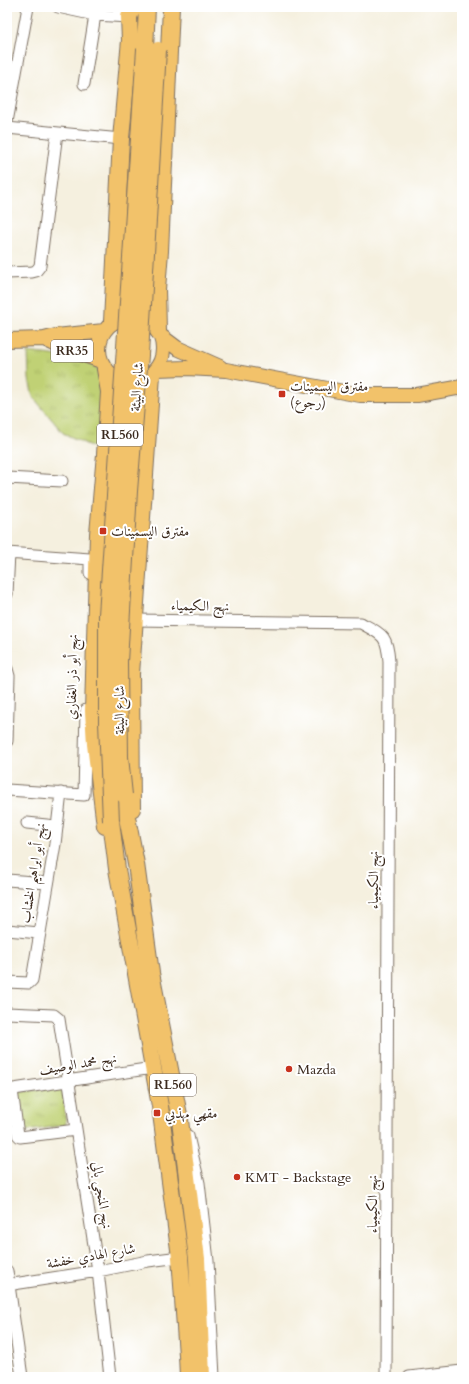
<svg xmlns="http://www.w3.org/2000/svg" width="469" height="1384" font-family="Cardo,Amiri,serif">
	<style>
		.grass { fill: url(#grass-tufts); stroke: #7e7e49 }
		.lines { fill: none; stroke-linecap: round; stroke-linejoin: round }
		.minor-casing { stroke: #7c6f62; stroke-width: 13 }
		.major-casing { stroke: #7c6f62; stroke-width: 16 }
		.highway-casing { stroke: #7c6f62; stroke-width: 18 }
		.minor { stroke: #fff; stroke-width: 11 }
		.major { stroke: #f2c26a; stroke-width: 14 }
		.highway { stroke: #f2c26a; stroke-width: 16 }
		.highway-bridge-casing { stroke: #7c6f62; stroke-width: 18; stroke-linecap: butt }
		.highway-bridge { stroke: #f2c26a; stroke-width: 16 }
		.poi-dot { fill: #c8321e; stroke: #fff; stroke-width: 1.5 }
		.labels { text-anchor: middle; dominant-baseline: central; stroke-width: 4; stroke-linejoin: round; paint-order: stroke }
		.shield { fill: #fff; stroke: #766a62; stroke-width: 1 }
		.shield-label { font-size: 13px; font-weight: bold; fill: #3b2a1e }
		.poi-label { font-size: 14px; fill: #3b2a1e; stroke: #fff; text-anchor: start }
		.street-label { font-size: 14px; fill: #3b2a1e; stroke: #fff }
	</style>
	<defs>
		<pattern id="grass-tufts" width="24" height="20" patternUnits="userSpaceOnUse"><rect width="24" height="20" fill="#c0d174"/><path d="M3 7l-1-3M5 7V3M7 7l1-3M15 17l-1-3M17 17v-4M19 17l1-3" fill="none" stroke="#a6b464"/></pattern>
	</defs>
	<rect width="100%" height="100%" fill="#fff"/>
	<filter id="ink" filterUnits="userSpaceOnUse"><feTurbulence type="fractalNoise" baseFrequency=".025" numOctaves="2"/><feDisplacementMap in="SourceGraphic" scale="8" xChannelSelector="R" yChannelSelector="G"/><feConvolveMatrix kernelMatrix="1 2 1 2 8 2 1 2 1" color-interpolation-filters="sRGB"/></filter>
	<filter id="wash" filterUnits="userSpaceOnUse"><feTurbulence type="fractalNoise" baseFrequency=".012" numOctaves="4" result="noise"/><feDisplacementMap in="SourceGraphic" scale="16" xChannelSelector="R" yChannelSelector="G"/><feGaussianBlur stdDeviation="0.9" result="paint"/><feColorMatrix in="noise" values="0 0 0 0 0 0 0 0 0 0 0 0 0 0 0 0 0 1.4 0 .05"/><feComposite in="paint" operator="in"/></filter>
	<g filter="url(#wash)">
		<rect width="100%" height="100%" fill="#f5f0df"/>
		<!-- grass -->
		<path class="grass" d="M28,352l32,4 33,8 11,12 3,78 -44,-21 -30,-36 -4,-18z
			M56,1088l8,5 2,32 -39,6 -5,-3 -3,-36z"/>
	</g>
	<g filter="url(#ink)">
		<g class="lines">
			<defs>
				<path id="minor" d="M58,7l37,8 34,2
					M84,84l11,-69
					M7,122l21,-115
					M7,128l114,11
					M7,273l25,-1 4,-1 4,-5 17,-133
					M7,478l55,3
					M7,553l83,6v14
					M7,594l2,-41
					M135,620l226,3c22,12 26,12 28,38l-3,716
					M7,669l2,7 -2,65
					M7,790l77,5 2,-85
					M27,823l29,3
					M7,880l40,3
					M7,930l32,3
					M7,982l22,1 3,-3 23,-136 6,-51
					M7,1013l47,2 5,4 39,252 12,106
					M7,1090l146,-22
					M12,1090l6,45 2,2 56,-7
					M188,1136l11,47 9,78 6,116
					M7,1271l15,106
					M7,1285l91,-14 50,-10 32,-4
					M409,1377l53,-6"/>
				<path id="major" d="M99 349a32 32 0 1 1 64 0a32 32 0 1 1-64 0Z
					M161,336l16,12 43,19
					M44,339l17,8 40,14
					M7,340l37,-1 12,-3 48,-5
					M157,369l29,-1 40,2 134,25h57l45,-8"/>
				<path id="highway" d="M145,49l2,-42
					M112,322l9,-183 9,-99 -1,-23 4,-10
					M158,331l-1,-42 3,-38 11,-244
					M124,795l2,17 10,52 15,109 29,147 17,139 5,118
					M132,809l-1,-135 21,-299
					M111,821l6,48 43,237 20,151 7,98 1,22
					M105,826l-10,-82 -2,-33 5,-177 7,-80 4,-62 -4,-23"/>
			</defs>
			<!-- minor casing -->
			<use href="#minor" class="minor-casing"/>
			<!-- major casing -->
			<use href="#major" class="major-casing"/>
			<!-- highway casing -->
			<use href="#highway" class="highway-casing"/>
			<!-- minor -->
			<use href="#minor" class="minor"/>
			<!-- major -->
			<use href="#major" class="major"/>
			<!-- highway -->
			<use href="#highway" class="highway"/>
			<defs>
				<path id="highway-bridge" d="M124,795l-4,-38 -1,-95 10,-171 11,-136 18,-305
					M111,821l-4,-99v-107l38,-566"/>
			</defs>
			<!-- highway-bridge casing -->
			<use href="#highway-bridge" class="highway-bridge-casing"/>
			<!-- highway-bridge -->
			<use href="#highway-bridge" class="highway-bridge"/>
		</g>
	</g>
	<!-- markers -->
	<g class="poi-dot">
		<rect x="278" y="390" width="8" height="8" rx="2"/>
		<rect x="99" y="527" width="8" height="8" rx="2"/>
		<circle cx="289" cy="1069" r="4"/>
		<rect x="153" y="1109" width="8" height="8" rx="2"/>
		<circle cx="237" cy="1177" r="4"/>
	</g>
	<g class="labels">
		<!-- shield labels -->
		<g class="shield">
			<rect x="51" y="340" width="42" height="22" rx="3"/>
			<rect x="97" y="424" width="46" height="22" rx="3"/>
			<rect x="150" y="1074" width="46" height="22" rx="3"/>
		</g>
		<g class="shield-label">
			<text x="72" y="351">RR35</text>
			<text x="120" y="435">RL560</text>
			<text x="173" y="1085">RL560</text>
		</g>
		<!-- poi labels -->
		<g class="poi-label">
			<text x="290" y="386">مفترق اليسمينات<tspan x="290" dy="16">(رجوع)</tspan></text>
			<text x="111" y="531">مفترق اليسمينات</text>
			<text x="297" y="1069">Mazda</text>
			<text x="165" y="1113">مقهي مهذبي</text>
			<text x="245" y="1177">KMT - Backstage</text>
		</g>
		<!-- street labels -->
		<g class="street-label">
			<text transform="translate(137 387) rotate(-86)">شارع البيئة</text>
			<text transform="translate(200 606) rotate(1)">نهج الكيمياء</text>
			<text transform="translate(72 677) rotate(-89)">نهج أبو ذر الغفاري</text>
			<text transform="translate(119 710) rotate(-90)">شارع البيئة</text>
			<text transform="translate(33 873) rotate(-81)">نهج أبو ابراهيم الخشاب</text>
			<text transform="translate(373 880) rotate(-90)">نهج الكيمياء</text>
			<text transform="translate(78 1064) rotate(-9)">نهج محمد الوصيف</text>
			<text transform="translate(102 1195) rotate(81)">نهج المنجي بالي</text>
			<text transform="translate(372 1204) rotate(-90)">نهج الكيمياء</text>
			<text transform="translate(91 1256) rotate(-10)">شارع الهادي خفشة</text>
		</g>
	</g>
	<!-- margin -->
	<rect width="469" height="1384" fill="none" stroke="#fff" stroke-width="24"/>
</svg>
